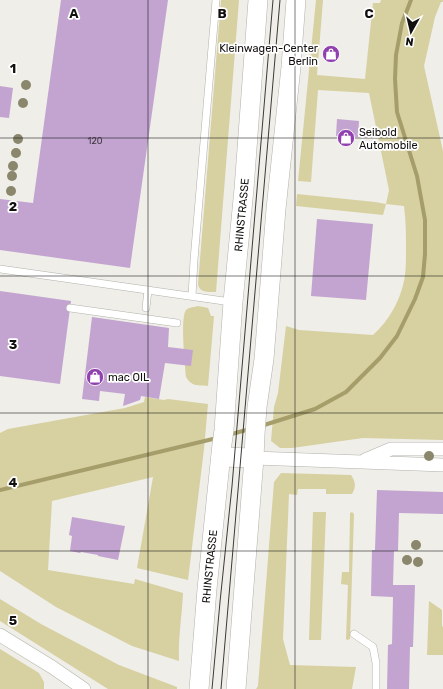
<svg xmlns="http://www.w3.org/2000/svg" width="443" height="689" font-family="Rubik,sans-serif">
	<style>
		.green { fill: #d7d0a1 }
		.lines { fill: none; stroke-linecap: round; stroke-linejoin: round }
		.stream { stroke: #a69e6a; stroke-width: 4 }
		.building { fill: #c3a4d0 }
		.lane-casing { stroke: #b2b1ab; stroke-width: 8 }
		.street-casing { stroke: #b2b1ab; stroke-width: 14 }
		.secondary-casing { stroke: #b2b1ab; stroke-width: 20 }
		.lane { stroke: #fff; stroke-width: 7 }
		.street { stroke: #fff; stroke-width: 13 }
		.secondary { stroke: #fff; stroke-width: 19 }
		.tram { stroke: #3b3a37; stroke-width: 1 }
		.tree { fill: #8b876c }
		.grid { fill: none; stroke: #11100e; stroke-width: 1; stroke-opacity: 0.55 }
		.labels { text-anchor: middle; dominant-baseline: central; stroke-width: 3.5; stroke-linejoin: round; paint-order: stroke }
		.number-label { font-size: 9px; fill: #3e353e }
		.poi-label { font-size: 11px; fill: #11100e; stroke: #fff; text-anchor: start }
		.street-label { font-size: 11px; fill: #11100e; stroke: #fff }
		.grid-label { font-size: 13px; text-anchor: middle; font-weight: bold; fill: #11100e; stroke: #fff; stroke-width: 3.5; stroke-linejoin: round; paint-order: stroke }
	</style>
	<rect width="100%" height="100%" fill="#efeee8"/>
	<!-- green -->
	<path class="green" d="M221,0h18l-23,292c-7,0 -17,1 -18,-8z
		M316,0h7l-6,75 48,4 8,-76h7l1,-3h62v2h-2l-6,15 -11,49 19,85v289l-80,-2 -71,10h-12l-9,-7 3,-34 4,-14 8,-67 13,4 74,5c17,-15 29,-38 32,-60 1,-8 1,-17 1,-25 0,-15 0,-29 -2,-44l-18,-2 -3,11 -87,-9 1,-12 78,8 11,2 3,-14 -20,-97 -51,-3 -7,92 -13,-1z
		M198,306l10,2 3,8h3l-6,70c-10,-1 -16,1 -22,-9 -1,-12 -6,-59 0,-67 3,-3 9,-3 12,-4z
		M145,397l19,3 4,-1 40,5 -4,45 -16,131 -51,-12 16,-91 -101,24 -4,69 86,14 1,-5 48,14c-1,23 -5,45 -4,68l-47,-15 -76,-39 -56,-36v-138l8,-4 117,-21 19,-6z
		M281,473l70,2c5,7 5,12 1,19h-26v-5h-28l-1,6 -8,-1 -6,145 7,26 66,2 -4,22h-96l2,-3 16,-204z
		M313,512h13l-5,128h-12z
		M352,512l2,2 -4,125 -3,1 -1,-1 2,-54 -7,-1 1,-12h7l1,-59z
		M0,599l41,25 78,41 58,22v2h-69l-108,-68z
		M429,601l13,9v16l1,1v28h-16z
		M0,649l39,24 5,9v7h-44z"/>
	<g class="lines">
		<!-- stream -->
		<path class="stream" d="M261,426l54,-17 31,-17 34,-34 17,-22 18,-37 8,-22 2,-23v-34l-8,-44 -20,-64 -2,-33 1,-24 6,-32 9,-23
			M228,435l22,-6
			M0,490l217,-52"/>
	</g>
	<!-- building -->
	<path class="building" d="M61,0h107l-38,268 -130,-18v-51l33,4z
		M0,86l13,2 -4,30 -9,-1z
		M337,119l22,2 -1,16 -22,-1z
		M317,219l56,5 -7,76 -55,-4z
		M0,291l71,10 -11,83 -60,-8z
		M92,317l77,11 -1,19 25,3 -2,16 -26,-3 -6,36 -18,-3 -1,4 -17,6 2,-12 -25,-3 -1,10 -17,-2z
		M377,490l66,2v22l-44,-1 -1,38h-4l-1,34h22l-2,62h-3l-1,42h-22l1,-44 4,-1 1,-47 -22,-1 1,-46h3z
		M72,517l53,9 -7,34 -20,-4v-1l-17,-3 -1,1 -10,-2 2,-15 -3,-1z"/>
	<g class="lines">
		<defs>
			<path id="lane" d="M0,269l231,33
				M192,296l2,-36 22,-260
				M70,308l107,15
				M146,308l2,-18
				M354,634l19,13 3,16v26"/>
			<path id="street" d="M254,458l189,7
				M365,460l26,-11h52
				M0,635l52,32 32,22"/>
			<g id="secondary">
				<path d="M221,457l33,1"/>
				<path id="s1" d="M199,689l8,-100 15,-145 2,-14 9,-128 11,-113 14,-189"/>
				<path d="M236,689l18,-231 1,-23 2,-28 7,-48 12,-150 15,-142 5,-67"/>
			</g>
		</defs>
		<!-- lane casing -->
		<use href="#lane" class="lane-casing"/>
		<!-- street casing -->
		<use href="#street" class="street-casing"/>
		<!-- secondary casing -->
		<use href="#secondary" class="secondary-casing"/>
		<!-- lane -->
		<use href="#lane" class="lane"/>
		<!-- street -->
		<use href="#street" class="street"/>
		<!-- secondary -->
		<use href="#secondary" class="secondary"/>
		<!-- tram -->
		<path class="tram" d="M212,689l8,-87 12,-116 41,-486
			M221,689l59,-689"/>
	</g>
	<!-- trees -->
	<g class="tree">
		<circle cx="26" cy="85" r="5"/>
		<circle cx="23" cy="103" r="5"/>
		<circle cx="18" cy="139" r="5"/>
		<circle cx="16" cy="153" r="5"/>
		<circle cx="13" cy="166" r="5"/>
		<circle cx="12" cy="176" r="5"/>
		<circle cx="11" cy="191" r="5"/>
		<circle cx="429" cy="456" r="5"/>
		<circle cx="416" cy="545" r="5"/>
		<circle cx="407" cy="560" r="5"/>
		<circle cx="418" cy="562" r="5"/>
	</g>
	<!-- grid -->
	<path class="grid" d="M148,0v689M295,0v689M0,138h443M0,276h443M0,413h443M0,551h443"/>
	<!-- icons -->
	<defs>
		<symbol id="shop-disc" viewBox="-11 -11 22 22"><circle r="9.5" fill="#9040af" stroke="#fff"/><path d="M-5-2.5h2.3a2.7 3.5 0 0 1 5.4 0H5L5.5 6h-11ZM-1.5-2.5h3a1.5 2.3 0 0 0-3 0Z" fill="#fff"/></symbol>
	</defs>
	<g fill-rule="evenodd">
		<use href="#shop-disc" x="321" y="44" width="20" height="20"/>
		<use href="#shop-disc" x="336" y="128" width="20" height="20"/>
		<use href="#shop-disc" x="85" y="367" width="20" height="20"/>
	</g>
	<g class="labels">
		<!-- number labels -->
		<g class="number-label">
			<text x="95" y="141">120</text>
		</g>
		<!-- poi labels -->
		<g class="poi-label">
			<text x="318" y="48" text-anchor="end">Kleinwagen-Center<tspan x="318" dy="13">Berlin</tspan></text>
			<text x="359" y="132">Seibold<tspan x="359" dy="13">Automobile</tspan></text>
			<text x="108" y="377">mac OIL</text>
		</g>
		<!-- street labels -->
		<g class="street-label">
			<text stroke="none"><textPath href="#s1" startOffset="476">RHINSTRASSE</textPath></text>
			<text stroke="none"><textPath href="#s1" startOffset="123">RHINSTRASSE</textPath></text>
		</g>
	</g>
	<g class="grid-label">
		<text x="74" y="18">A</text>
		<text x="222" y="18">B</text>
		<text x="369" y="18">C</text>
		<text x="13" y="73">1</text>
		<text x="13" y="211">2</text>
		<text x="13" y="349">3</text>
		<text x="13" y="487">4</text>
		<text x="13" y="625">5</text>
	</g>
	<!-- north arrow -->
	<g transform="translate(411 32) rotate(188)" stroke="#ffffff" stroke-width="3" paint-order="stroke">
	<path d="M0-3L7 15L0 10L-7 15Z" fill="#11100e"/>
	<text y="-6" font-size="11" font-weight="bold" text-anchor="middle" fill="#11100e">N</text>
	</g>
</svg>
